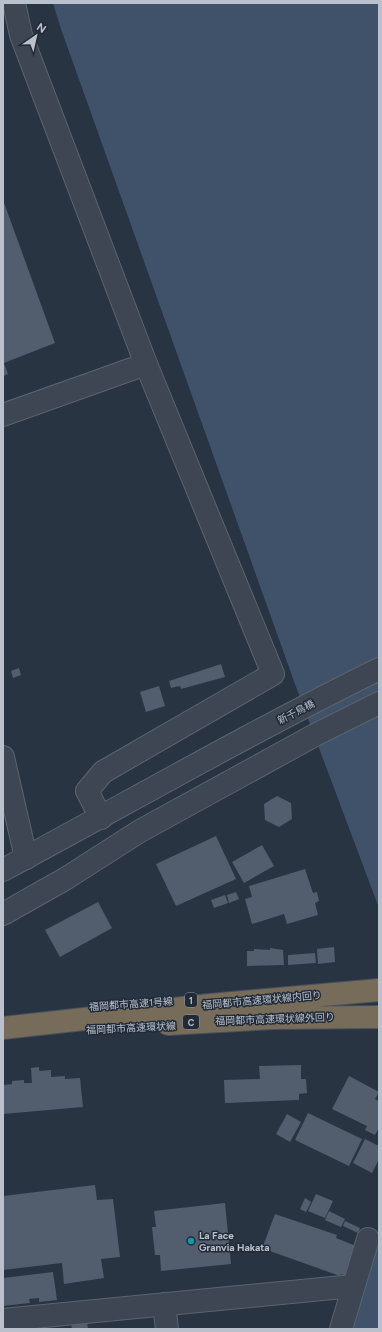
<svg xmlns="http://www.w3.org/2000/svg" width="382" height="1332" font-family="Figtree,'Noto Sans JP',sans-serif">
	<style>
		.water { fill: #40526a }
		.building { fill: #525d6d }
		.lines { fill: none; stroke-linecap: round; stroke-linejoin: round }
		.minor-casing { stroke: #5b646f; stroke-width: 24 }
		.tertiary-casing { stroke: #5b646f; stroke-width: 24 }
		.motorway-casing { stroke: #47515c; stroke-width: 24 }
		.minor { stroke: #3d4652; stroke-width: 22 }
		.tertiary { stroke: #3d4652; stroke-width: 22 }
		.motorway { stroke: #776c5a; stroke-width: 22 }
		.culture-dot { fill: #0f9aa8; stroke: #212b37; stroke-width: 1.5 }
		.labels { text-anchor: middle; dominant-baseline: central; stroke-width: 3; stroke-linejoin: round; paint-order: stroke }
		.shield { fill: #212b37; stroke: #8c949f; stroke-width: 1 }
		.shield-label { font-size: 9px; font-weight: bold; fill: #bac1cc }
		.street-label { font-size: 10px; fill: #bac1cc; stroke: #212b37 }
		.poi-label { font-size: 10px; font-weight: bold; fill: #bac1cc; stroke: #212b37; text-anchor: start }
	</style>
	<rect width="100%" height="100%" fill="#293442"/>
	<!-- water -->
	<path class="water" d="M53,3h326v905l-84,-224 -234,-655z
		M379,1241v88h-27z"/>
	<!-- building -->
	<path class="building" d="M3,200l52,143 -51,20 4,11 -5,2z
		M221,664l4,13 -44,12 -1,-3 -9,2 -2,-7z
		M19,668l2,7 -8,3 -2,-7z
		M159,686l6,20 -19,6 -6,-20z
		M277,796l14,7 1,16 -13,8 -14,-7 -1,-16z
		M216,836l20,43 -60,27 -20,-42z
		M262,845l12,21 -30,17 -12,-21z
		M305,869l8,24 4,-1 2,9 -4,2 3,12 -31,9 -3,-10 -32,10 -7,-25 7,-2 -3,-11z
		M236,892l3,7 -10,4 -2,-8z
		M225,895l3,8 -14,5 -3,-8z
		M98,902l14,26 -52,29 -15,-27z
		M334,947l1,15 -17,2 -1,-15z
		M270,948l13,2 1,15 -37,1v-15h7v-2l16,1z
		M315,953l1,10 -28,2v-10z
		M301,1065v14h5l1,14 -8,1v6l-74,3 -1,-23 36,-1 -1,-13z
		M39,1067v4l12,-1v7l14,-1v3l15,-1 3,29 -80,7v-29l9,-1v-3l12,-1v3h8l-1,-15z
		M349,1076l30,16 -4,7 4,2v27l-4,7 -10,-5 2,-4 -35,-17z
		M308,1113l54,26 -13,27 -54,-26z
		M287,1114l14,8 -11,20 -14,-8z
		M365,1139l14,7v13l-7,14 -19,-10z
		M95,1185l2,15 16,-1 7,58 -19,2 3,19 -40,6 -2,-21 -59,7v-74z
		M316,1194l17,7 -8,17 -17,-7z
		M305,1198l6,4 -5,10 -6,-3z
		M225,1203l6,61 -70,7 -1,-16h-5l-3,-28h4l-2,-16z
		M329,1211l16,8 -4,8 -16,-7z
		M275,1214l62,21 -1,3 20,8 -11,30 -4,-2 -1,2 -73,-26 1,-3 -5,-1z
		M345,1221l15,7 -2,5 -15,-7z
		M53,1272l4,28 -18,2v-4l-10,1 1,4 -27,3v-28z
		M87,1321l1,8h-16l-1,-6z"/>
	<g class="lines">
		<defs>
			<path id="minor" d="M14,3l7,32 125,329 127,310 -170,98 -16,19 14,27
				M3,757l23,101
				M164,1304l3,25
				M3,1320l350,-34
				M341,1329l27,-90"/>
			<path id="tertiary" d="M3,415l143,-51
				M3,870c125,-67 248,-138 376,-201
				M3,914l62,-35 75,-48 175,-96 64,-32"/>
			<path id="motorway" d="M168,1024l105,-6 106,-1
				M3,1028l207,-23 169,-15"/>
		</defs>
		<!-- minor casing -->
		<use href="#minor" class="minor-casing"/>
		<!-- tertiary casing -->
		<use href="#tertiary" class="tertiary-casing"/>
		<!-- motorway casing -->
		<use href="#motorway" class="motorway-casing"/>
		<!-- minor -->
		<use href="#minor" class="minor"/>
		<!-- tertiary -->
		<use href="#tertiary" class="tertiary"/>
		<!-- motorway -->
		<use href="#motorway" class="motorway"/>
	</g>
	<!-- markers -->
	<circle class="culture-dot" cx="191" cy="1241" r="4"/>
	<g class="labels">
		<!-- shield labels -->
		<g class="shield">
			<rect x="185" y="993" width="12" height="14" rx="3"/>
			<rect x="183" y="1015" width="16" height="14" rx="3"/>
		</g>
		<g class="shield-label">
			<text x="191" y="1000">1</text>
			<text x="191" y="1022">C</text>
		</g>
		<!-- street labels -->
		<g class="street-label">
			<text transform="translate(296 712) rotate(-27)">新千鳥橋</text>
			<text transform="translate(262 1000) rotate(-5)">福岡都市高速環状線内回り</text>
			<text transform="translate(131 1004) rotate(-4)">福岡都市高速1号線</text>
			<text transform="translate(275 1019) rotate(-2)">福岡都市高速環状線外回り</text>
			<text transform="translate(131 1028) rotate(-3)">福岡都市高速環状線</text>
		</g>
		<!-- poi labels -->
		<g class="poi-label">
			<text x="199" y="1235">La Face<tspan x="199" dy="12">Granvia Hakata</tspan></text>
		</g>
	</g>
	<!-- border -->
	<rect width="382" height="1332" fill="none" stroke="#bac1cc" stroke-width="8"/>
	<!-- north arrow -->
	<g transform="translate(36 36) rotate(34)" stroke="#212b37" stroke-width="3" paint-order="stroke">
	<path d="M0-3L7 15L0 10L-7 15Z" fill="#bac1cc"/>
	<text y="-6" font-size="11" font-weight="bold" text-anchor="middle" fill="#bac1cc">N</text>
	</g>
</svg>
